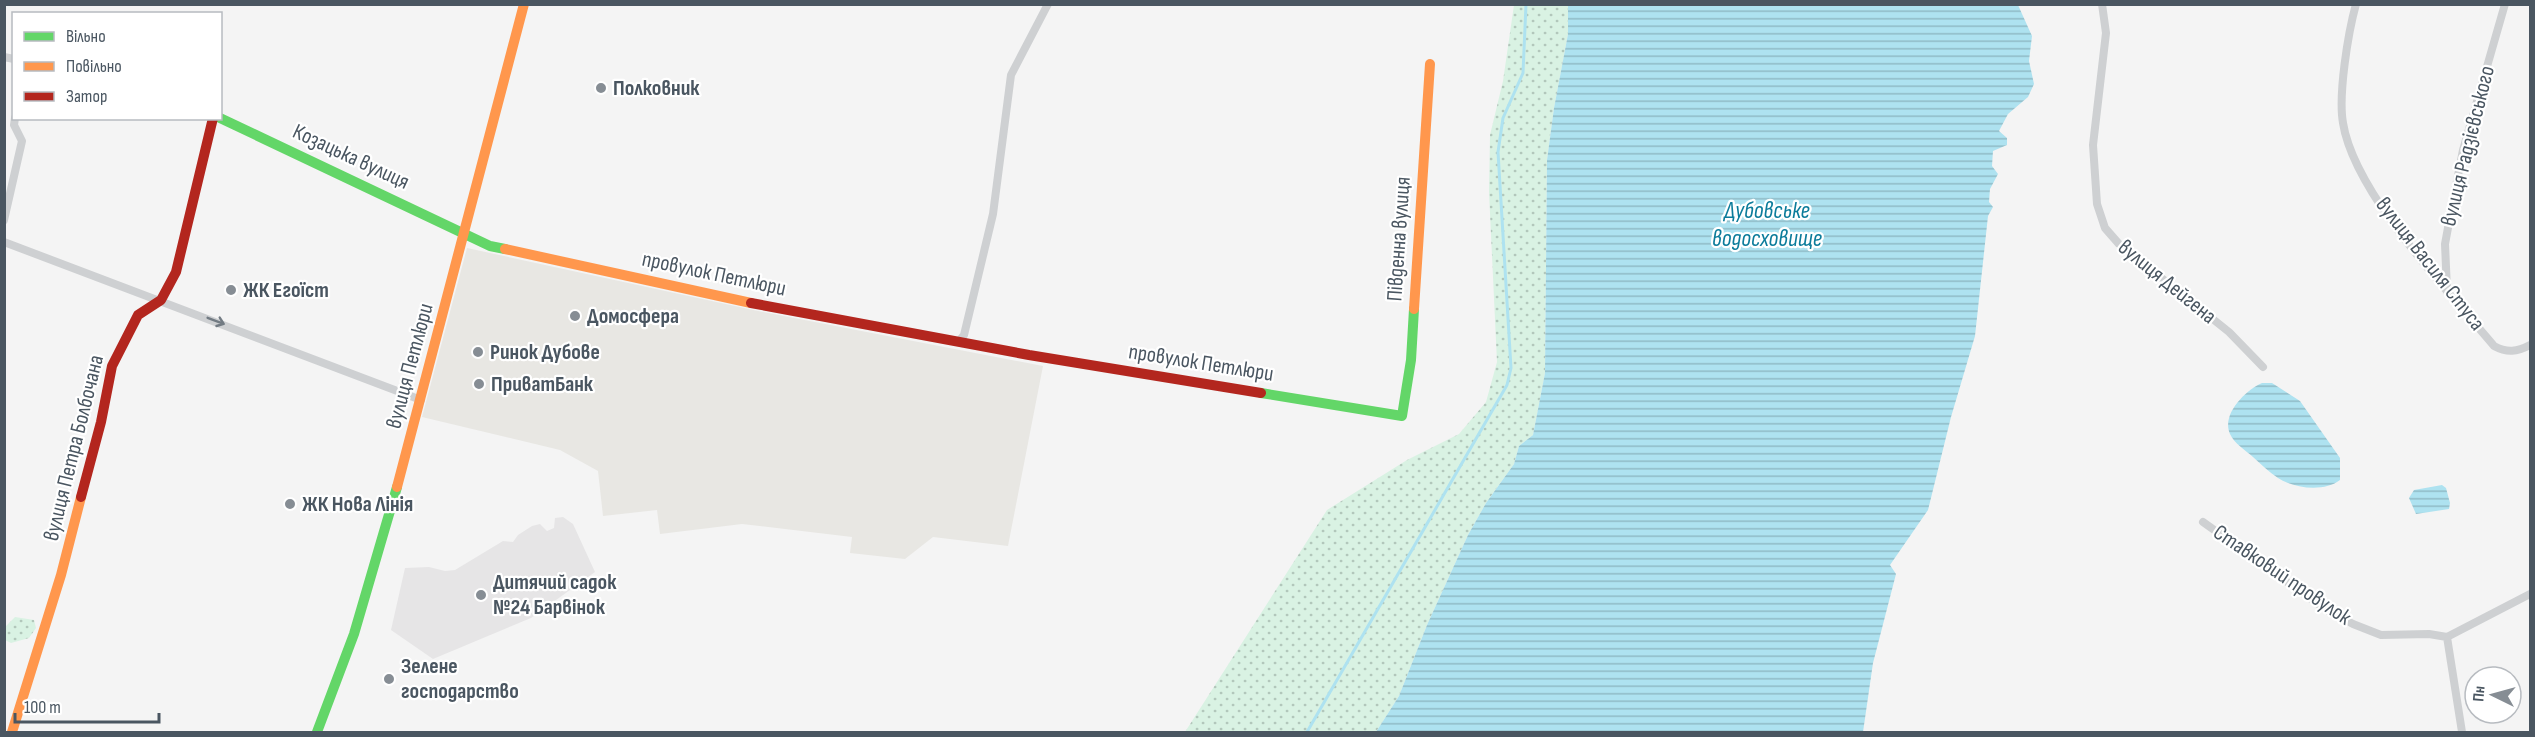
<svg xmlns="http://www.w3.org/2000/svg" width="2535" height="737" font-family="'Sofia Sans Condensed',sans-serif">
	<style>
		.commercial { fill: #e8e7e3 }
		.education { fill: #e6e5e6 }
		.green { fill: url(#green-dots) }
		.water { fill: url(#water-rules) }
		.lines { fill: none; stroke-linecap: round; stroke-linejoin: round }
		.stream { stroke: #aee2f0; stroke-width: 3 }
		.street { stroke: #ced0d2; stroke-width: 8 }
		.fast { stroke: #63d668; stroke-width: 10 }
		.slow { stroke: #ff974d; stroke-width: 10 }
		.jam { stroke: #b3261e; stroke-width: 10 }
		.oneway { stroke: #727b83 }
		.poi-dot { fill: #868d94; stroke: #fff; stroke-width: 2 }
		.labels { text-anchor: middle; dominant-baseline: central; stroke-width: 4.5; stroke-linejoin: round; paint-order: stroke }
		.poi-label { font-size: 22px; font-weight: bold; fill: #4a5661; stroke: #fff; text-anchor: start }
		.street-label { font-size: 22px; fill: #4a5661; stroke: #fff }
		.water-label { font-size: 24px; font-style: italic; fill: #0c7c9b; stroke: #fff }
	</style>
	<defs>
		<pattern id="green-dots" width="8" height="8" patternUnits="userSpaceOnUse" patternTransform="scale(1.5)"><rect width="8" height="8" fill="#d9f2e3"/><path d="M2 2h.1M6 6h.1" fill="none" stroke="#b2c7bb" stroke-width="1.8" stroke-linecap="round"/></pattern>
		<pattern id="water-rules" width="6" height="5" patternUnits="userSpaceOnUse" patternTransform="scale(1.5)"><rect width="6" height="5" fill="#aee2f0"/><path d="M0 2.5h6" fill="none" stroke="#90bac6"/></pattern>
	</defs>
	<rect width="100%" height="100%" fill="#f4f4f4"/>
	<!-- commercial -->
	<path class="commercial" d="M467,248l291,63 285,55 -35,180 -75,-9 -28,22 -55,-6 2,-16 -110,-13 -82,10 -3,-24 -54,6 -5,-45 -38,-21 -138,-33z"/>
	<!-- education -->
	<path class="education" d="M563,517l10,7 22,48 -64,46 -98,41 -42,-29 14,-62 24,-1 16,4 10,-1 48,-29 10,1 5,-7 14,-9 8,-2 7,7 7,-3 1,-10z"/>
	<!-- green -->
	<path class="green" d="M1514,5h54v29l-14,74 -7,52 -2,213 -12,62 -14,11 -5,18 -28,39 -18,32 -41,90 -28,71 -23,36h-191l142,-222 80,-50 52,-26 27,-32 11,-40 -8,-170 1,-57 13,-54z
		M15,617l19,3 2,8 -7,10 -18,5 -6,-3v-13z"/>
	<!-- water -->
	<path class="water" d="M1568,5h450l14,31 -3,25 5,23 -6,13 -20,17 -9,17 8,7v7l-14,6 -1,15 6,8 -8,15 -1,13 4,5 -5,9 -13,120 -24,81 -23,93 -38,55 6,9 -23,89 -10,69h-487l23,-36 28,-71 41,-90 18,-32 28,-39 5,-18 14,-11 12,-62 2,-213 7,-52 14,-74z
		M2262,383h10l28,18 40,57v22c-15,12 -45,9 -62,-2 -9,-6 -17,-14 -25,-21 -8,-7 -19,-14 -23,-23 -9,-20 16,-44 32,-51z
		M2442,485l4,3 4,15 -1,6 -33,5 -7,-16 5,-8z"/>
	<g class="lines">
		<!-- stream -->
		<path class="stream" d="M1307,732l200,-347 4,-17 -13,-216 5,-34 20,-45 3,-69"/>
		<!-- street -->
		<path class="street" d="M2102,4l4,29 -13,112 4,59 8,24 14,16 110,88 34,35
			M2356,4c-8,29 -18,91 -13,119 11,70 105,168 151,223 13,7 23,6 36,-1
			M4,57l10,2
			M4,220l18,-79 -8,-16 1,-7
			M4,242l417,158
			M2447,290l-2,-46 5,-27 13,-67 42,-146
			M959,341l5,-6 29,-121 18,-139 37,-71
			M2203,522l122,87 28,15 28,11 48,-1 18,3 83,-43
			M2447,637l15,95"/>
		<!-- fast -->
		<path class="fast" d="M220,118l270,128 15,3
			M1261,393l141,23 9,-56 3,-51
			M317,732l37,-98 43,-147"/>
		<!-- slow -->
		<path class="slow" d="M505,249l246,54
			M1414,309l16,-245
			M397,487l127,-483
			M12,732l49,-157 20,-78"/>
		<!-- jam -->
		<path class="jam" d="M751,303l278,52 232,38
			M81,497l20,-75 11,-56 26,-51 23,-15 15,-28 37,-154"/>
	</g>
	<!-- one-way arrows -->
	<defs><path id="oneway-shaft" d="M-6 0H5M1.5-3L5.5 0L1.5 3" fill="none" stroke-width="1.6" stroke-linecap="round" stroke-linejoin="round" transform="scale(1.5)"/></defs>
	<use class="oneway" href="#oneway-shaft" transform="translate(216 321) rotate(21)"/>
	<!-- markers -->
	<g class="poi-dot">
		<circle cx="601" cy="88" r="6"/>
		<circle cx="231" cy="290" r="6"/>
		<circle cx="575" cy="316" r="6"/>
		<circle cx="478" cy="352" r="6"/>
		<circle cx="479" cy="384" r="6"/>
		<circle cx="290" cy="504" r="6"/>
		<circle cx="481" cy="595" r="6"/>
		<circle cx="389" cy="679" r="6"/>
	</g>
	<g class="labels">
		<!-- poi labels -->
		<g class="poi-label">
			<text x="613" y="88">Полковник</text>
			<text x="243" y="290">ЖК Егоїст</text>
			<text x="587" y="316">Домосфера</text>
			<text x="490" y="352">Ринок Дубове</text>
			<text x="491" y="384">ПриватБанк</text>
			<text x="302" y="504">ЖК Нова Лінія</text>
			<text x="493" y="582">Дитячий садок<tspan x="493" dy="25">№24 Барвінок</tspan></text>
			<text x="401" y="666">Зелене<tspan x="401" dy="25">господарство</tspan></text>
		</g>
		<!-- street labels -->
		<g class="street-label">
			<text transform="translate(2468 146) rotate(-76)">вулиця Радзієвського</text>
			<text transform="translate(351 157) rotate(25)">Козацька вулиця</text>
			<text transform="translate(1399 239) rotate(-86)">Південна вулиця</text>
			<text transform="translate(2430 264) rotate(52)">вулиця Василя Стуса</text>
			<text transform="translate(714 274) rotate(12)">провулок Петлюри</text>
			<text transform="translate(2167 282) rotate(39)">вулиця Дейгена</text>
			<text transform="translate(1201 363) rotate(9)">провулок Петлюри</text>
			<text transform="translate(410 366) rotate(-75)">вулиця Петлюри</text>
			<text transform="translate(74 448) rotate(-76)">вулиця Петра Болбочана</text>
			<text transform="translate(2282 575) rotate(34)">Ставковий провулок</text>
		</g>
		<!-- water labels -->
		<g class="water-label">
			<text x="1767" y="210">Дубовське<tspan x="1767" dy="28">водосховище</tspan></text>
		</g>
	</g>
	<!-- border -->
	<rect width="2535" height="737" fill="none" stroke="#4a5661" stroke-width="12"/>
	<!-- legend -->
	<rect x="12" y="12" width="210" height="108" fill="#ffffff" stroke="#b7bbc0" stroke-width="1.5"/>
	<rect x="24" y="32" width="30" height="9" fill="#63d668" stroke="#b7bbc0" stroke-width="1.5"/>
	<text x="66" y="42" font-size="18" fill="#4a5661">Вільно</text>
	<rect x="24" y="62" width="30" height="9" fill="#ff974d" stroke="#b7bbc0" stroke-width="1.5"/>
	<text x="66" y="72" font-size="18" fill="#4a5661">Повільно</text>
	<rect x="24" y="92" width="30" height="9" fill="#b3261e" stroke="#b7bbc0" stroke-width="1.5"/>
	<text x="66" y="102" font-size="18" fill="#4a5661">Затор</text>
	<!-- north arrow -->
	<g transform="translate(2493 695) rotate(275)"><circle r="28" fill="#ffffff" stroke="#b7bbc0" stroke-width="1.5"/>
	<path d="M0-4.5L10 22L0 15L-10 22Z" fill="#868d94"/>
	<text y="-9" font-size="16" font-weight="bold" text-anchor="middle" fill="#4a5661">Пн</text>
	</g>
	<!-- scale -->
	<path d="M15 713v9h144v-9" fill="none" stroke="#4a5661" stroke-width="3"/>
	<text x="24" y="713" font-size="18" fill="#4a5661" stroke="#ffffff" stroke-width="4.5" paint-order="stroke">100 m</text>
</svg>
